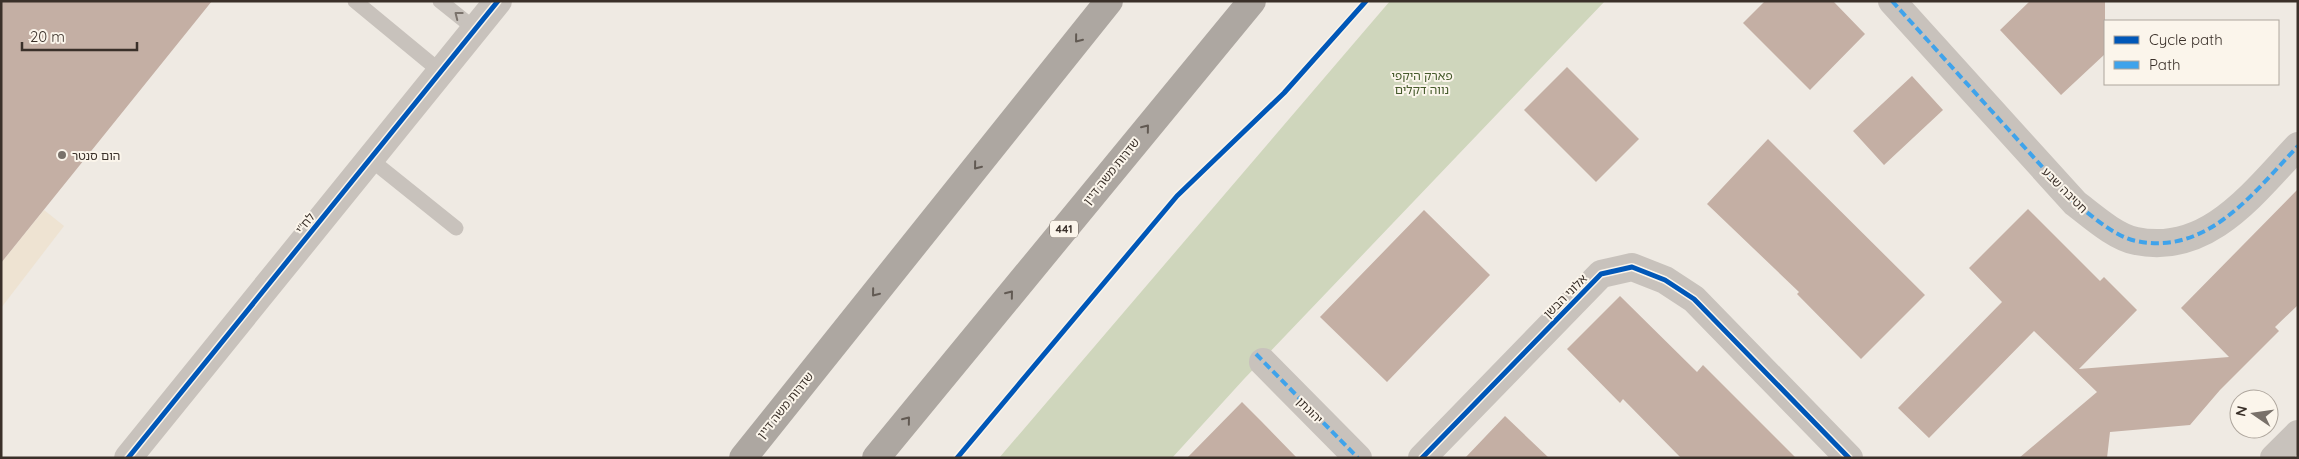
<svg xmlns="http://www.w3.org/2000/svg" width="2299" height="459" font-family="Quicksand,'Noto Sans Hebrew',sans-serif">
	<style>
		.green { fill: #cfd6bc }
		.plaza { fill: #eee3d2 }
		.building { fill: #c4afa4 }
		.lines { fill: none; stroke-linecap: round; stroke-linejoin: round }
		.service { stroke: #c8c2bc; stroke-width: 15 }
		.minor { stroke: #c8c2bc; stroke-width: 28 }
		.tertiary { stroke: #c8c2bc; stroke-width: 28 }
		.primary { stroke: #ada7a1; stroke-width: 28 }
		.quiet { stroke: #3fa3eb; stroke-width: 4; stroke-dasharray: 8 4; stroke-linecap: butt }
		.cycleway-casing { stroke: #fbf5eb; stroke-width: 8 }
		.cycleway { stroke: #0057b8; stroke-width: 5 }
		.oneway { stroke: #7a726b }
		.oneway2 { stroke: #625a53 }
		.poi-dot { fill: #79716a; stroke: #fbf5eb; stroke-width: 2 }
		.labels { text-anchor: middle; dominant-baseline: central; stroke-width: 4; stroke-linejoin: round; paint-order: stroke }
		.shield { fill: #fbf5eb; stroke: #746b63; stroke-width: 1 }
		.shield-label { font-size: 11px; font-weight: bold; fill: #3a3029 }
		.park-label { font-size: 12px; fill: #455a2b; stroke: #fbf5eb }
		.poi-label { font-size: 12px; fill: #3a3029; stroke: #fbf5eb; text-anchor: start }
		.street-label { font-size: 12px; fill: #3a3029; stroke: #fbf5eb }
	</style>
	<rect width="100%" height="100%" fill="#efeae3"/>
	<!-- green -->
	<path class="green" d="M1390,1h215l-361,378 -72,79h-173z"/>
	<!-- plaza -->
	<path class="plaza" d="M44,210l20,16 -63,82v-45z"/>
	<!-- building -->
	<path class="building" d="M1,1h211l-211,262z
		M1765,1h68l32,33 -55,56 -67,-67z
		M2030,1h75v53l-44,41 -61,-65z
		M1567,67l72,72 -43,43 -72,-72z
		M1912,76l31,34 -59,55 -31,-34z
		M1768,139l157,156 -64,64 -64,-65 2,-2 -92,-88z
		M2298,189v116l-23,22 4,4 -59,59 -30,35 -80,7 -3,26h-88l78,-66 -63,-61 -105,107 -31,-30 104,-106 -33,-34 59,-59 72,72 4,-4 33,33 -58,59 150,-12 -48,-49z
		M1424,210l66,65 -103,107 -67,-65z
		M1620,296l77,76 6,-7 93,93h-115l-58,-59 -3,4 -53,-54z
		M1242,402l20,20 35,36h-110z
		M1505,416l44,42h-84z"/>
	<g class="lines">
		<!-- service -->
		<path class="service" d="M355,1l86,71
			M440,1l35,28
			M370,159l86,69"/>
		<!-- minor -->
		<path class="minor" d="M1892,1l183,202c16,12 40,34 61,38 72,15 118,-49 162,-95
			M1263,362l95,96
			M128,458l370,-457
			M1422,458l179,-184 31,-7 33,13 29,19 155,159"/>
		<!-- tertiary -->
		<path class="tertiary" d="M2274,458l24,-24"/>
		<!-- primary -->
		<path class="primary" d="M743,458l366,-457
			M876,458l376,-457"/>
		<!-- quiet -->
		<path class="quiet" d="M1892,1l183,202c16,12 40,34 61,38 72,15 118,-49 162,-95
			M1256,354l102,104"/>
		<defs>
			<path id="cycleway" d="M128,458l370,-457
				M957,458l220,-262 107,-103 82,-92
				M1422,458l179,-184 31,-7 33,13 29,19 155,159"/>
		</defs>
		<!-- cycleway casing -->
		<use href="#cycleway" class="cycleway-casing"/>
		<!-- cycleway -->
		<use href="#cycleway" class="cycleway"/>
	</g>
	<!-- one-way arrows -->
	<defs><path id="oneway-chevron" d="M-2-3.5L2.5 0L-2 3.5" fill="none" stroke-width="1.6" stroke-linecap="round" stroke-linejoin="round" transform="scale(1.25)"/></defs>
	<use class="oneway" href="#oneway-chevron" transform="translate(458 15) rotate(-142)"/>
	<g class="oneway2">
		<use href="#oneway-chevron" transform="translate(1078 39) rotate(129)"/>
		<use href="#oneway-chevron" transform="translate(1146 128) rotate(-51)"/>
		<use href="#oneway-chevron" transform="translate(977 166) rotate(129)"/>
		<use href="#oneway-chevron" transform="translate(875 293) rotate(129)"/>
		<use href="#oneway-chevron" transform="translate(1010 294) rotate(-51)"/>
		<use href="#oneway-chevron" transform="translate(907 420) rotate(-51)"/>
	</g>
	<!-- markers -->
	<circle class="poi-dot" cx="62" cy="155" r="5"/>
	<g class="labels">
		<!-- shield labels -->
		<rect class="shield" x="1050" y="220.5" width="28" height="17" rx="4"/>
		<g class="shield-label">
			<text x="1064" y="229">441</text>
		</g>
		<!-- park labels -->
		<g class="park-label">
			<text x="1422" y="75">פארק היקפי<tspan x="1422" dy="14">נווה דקלים</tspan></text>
		</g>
		<!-- poi labels -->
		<g class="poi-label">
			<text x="72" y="155">הום סנטר</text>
		</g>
		<!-- street labels -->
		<g class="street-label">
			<text transform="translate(1111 171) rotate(-51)">שדרות משה דיין</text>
			<text transform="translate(2065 190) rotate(45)">חטיבה שבע</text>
			<text transform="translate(305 223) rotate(-51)">לח"י</text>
			<text transform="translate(1565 296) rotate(-45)">אלוני הבשן</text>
			<text transform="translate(785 405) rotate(-51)">שדרות משה דיין</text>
			<text transform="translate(1310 410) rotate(45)">יהונתן</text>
		</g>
	</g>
	<!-- border -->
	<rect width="2299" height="459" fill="none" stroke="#3a3029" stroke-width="5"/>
	<!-- legend -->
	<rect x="2104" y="20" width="175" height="65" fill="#fbf5eb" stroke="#aea69d"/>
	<rect x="2114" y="36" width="25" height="8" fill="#0057b8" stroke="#aea69d"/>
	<text x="2149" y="45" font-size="15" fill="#3a3029">Cycle path</text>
	<rect x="2114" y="61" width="25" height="8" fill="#3fa3eb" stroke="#aea69d"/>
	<text x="2149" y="70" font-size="15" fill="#3a3029">Path</text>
	<!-- north arrow -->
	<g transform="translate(2254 414) rotate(283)"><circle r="24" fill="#fbf5eb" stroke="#aea69d"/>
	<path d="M0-4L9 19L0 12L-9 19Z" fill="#79716a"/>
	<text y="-8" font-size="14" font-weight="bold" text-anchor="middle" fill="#3a3029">N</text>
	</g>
	<!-- scale -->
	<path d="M22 42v8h115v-8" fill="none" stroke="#3a3029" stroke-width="2.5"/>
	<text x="30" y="42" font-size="15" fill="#3a3029" stroke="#fbf5eb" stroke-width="4" paint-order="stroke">20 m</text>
</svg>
